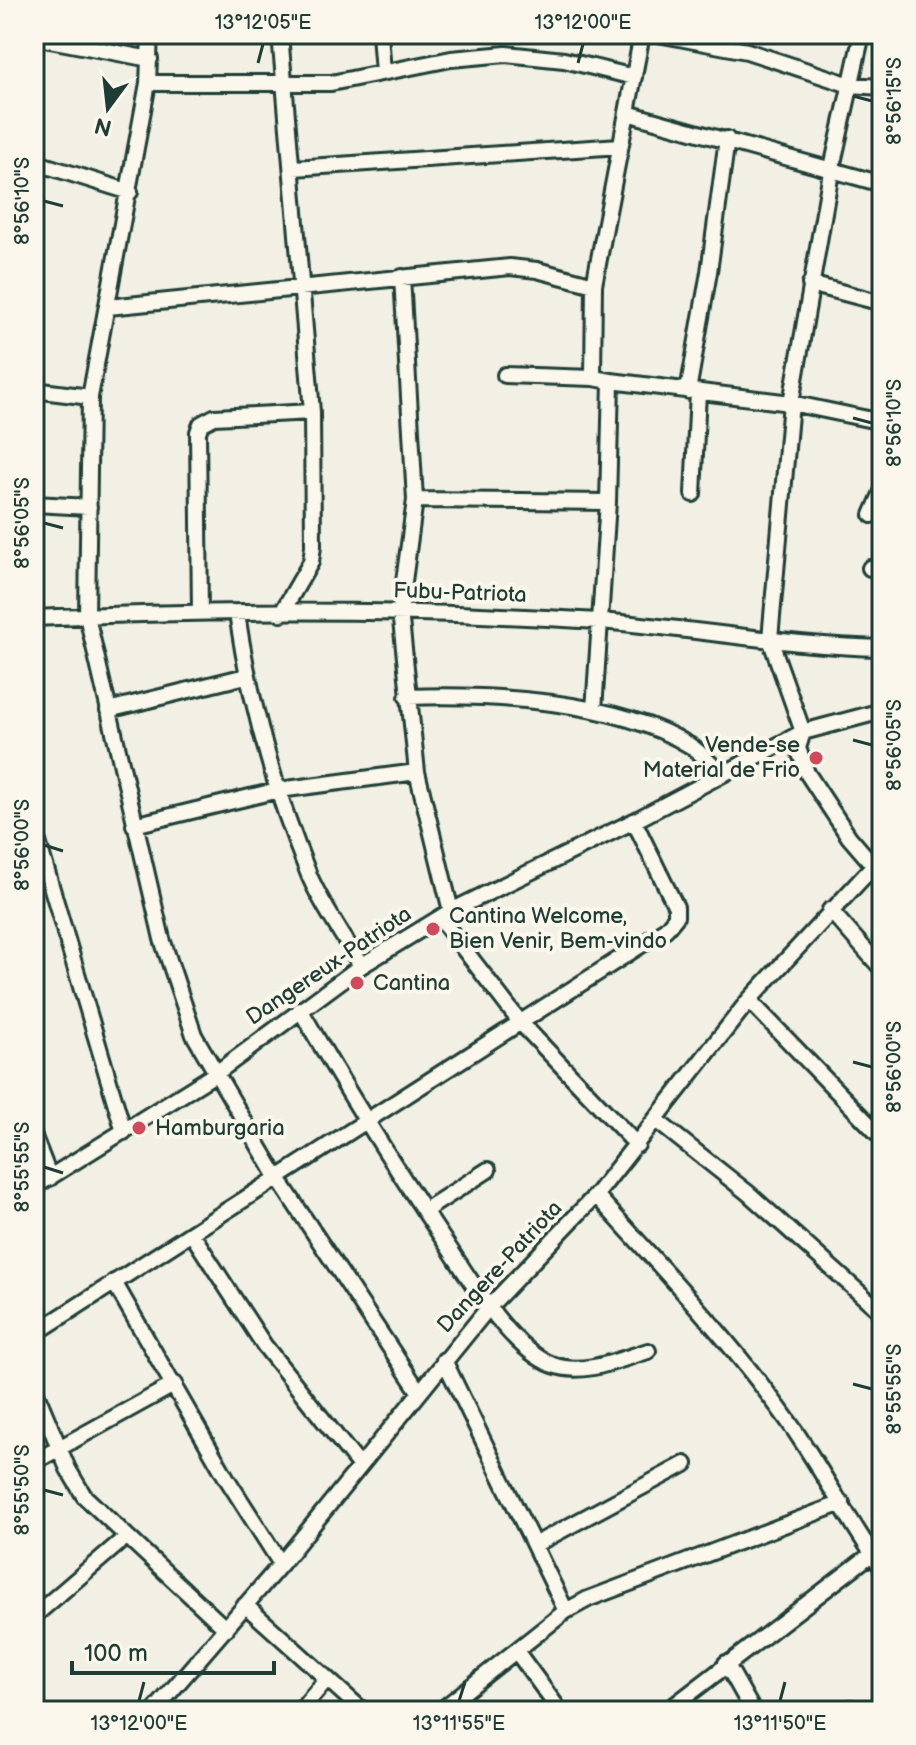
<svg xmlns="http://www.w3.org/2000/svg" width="916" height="1745" font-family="'Balsamiq Sans',sans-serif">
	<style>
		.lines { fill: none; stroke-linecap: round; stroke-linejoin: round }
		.minor-casing { stroke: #1f3d34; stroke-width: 20 }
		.minor { stroke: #fbf7ec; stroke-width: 14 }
		.ticks { fill: none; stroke: #1f3d34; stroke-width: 3 }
		.poi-dot { fill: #d1495b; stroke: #fbf7ec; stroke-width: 3 }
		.labels { text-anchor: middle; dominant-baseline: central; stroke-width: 8; stroke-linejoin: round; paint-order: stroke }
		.street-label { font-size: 22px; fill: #1f3d34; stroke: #fbf7ec }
		.poi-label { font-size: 22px; fill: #1f3d34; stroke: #fbf7ec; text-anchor: start }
		.neatline { fill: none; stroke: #1f3d34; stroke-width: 3 }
		.ticks-label { font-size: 20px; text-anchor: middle; fill: #1f3d34 }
	</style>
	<rect width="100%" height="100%" fill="#f2f0e5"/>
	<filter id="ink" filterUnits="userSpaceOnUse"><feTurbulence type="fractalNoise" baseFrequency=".0125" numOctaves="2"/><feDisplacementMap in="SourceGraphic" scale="16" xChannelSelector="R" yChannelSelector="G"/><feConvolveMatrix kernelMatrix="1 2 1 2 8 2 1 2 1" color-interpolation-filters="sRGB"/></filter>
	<g filter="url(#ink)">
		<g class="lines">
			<defs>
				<path id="minor" d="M150,34l-2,49 -58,314 -3,219 75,323 32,96 83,142 141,213
					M280,34l32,378 1,134 -2,16 -30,52
					M380,34l3,38
					M658,34l89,17 103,34 32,2
					M862,34l-31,138 -40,231 -21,236 33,93 -5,16 9,25 42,64 25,29
					M34,37l116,22
					M148,83h183l120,-24 55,-5 58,6 70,17
					M627,113l255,71
					M34,162l96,30
					M294,168l326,-22
					M402,277l13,223 -15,111 17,161 34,139
					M810,284l72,19
					M108,307l402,-40 27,3 57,15
					M505,375l88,3
					M611,381l180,22 91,19
					M34,390l56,7
					M688,391l21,-119 18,-133
					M693,494l5,-102
					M415,500l193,2
					M34,504l55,3
					M872,515l10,-23
					M870,568l12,3
					M200,612l-2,-180 3,-8 13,-7 98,-5
					M237,614c13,88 38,178 72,261 13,31 35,61 52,91
					M34,618c188,-9 376,-9 564,3 95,7 189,25 284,27
					M407,697c84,-3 209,3 282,48 12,7 22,20 32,29
					M108,710l138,-34
					M594,710l14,-208 3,-121 -18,-3 1,-93 48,-251
					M134,825l145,-35 138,-18
					M34,828l90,304
					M830,910l52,59
					M440,918l80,104 117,123
					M749,1000l133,138
					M300,1009c46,81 94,157 145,233 26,38 64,106 108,123 31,11 65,-5 95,-14
					M657,1121l91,72 134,120
					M34,1137l16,41
					M34,1187l181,-113 146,-108 90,-55 183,-90 169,-89 79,-21
					M596,1195c60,67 122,132 176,204 41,53 71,114 110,169
					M424,1211l64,-41
					M192,1234l72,111 95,120
					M114,1282l113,197 54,85
					M34,1334l632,-405 10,-12v-10l-42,-86
					M444,1360l122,251
					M34,1388l34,81 16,27 142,133
					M34,1462l141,-78
					M536,1544l149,-80
					M245,1605l118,106
					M34,1616l92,-79
					M517,1652l43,59
					M726,1663l27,48
					M154,1711l127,-147 208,-257 107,-112 153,-195 133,-143
					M300,1711l27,-32
					M440,1711l126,-100 22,-12 254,-96
					M667,1711l215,-165
					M847,1711l4,-3"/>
			</defs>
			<!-- minor casing -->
			<use href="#minor" class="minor-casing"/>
			<!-- minor -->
			<use href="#minor" class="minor"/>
		</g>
	</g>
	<!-- ticks -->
	<path class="ticks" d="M258,63l5,-19M578,63l5,-19M853,96l19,5M44,201l19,5M853,418l19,5M44,523l19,5M853,740l19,5M44,845l19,6M853,1062l19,5M44,1167l19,6M853,1384l19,5M44,1490l19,5M139,1701l5,-19M459,1701l6,-19M780,1701l5,-19"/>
	<!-- markers -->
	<g class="poi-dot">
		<circle cx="816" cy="758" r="8"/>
		<circle cx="433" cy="929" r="8"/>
		<circle cx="357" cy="983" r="8"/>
		<circle cx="139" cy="1128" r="8"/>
	</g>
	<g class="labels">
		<!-- street labels -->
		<g class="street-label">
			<text transform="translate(460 593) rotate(2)">Fubu-Patriota</text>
			<text transform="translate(329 966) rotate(-34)">Dangereux-Patriota</text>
			<text transform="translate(500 1267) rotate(-47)">Dangere-Patriota</text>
		</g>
		<!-- poi labels -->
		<g class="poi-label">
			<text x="800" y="745" text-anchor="end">Vende-se<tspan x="800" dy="25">Material de Frio</tspan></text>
			<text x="449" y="916">Cantina Welcome,<tspan x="449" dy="25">Bien Venir, Bem-vindo</tspan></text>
			<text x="373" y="983">Cantina</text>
			<text x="155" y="1128">Hamburgaria</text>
		</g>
	</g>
	<!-- margin -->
	<rect width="916" height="1745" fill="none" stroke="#fbf7ec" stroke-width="88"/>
	<!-- north arrow -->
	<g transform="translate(108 108) rotate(195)" stroke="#fbf7ec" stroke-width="6" paint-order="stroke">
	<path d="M0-6L14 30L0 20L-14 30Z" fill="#1f3d34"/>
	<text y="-12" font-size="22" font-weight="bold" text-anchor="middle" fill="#1f3d34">N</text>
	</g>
	<!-- scale -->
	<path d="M72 1661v12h202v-12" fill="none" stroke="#1f3d34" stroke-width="4"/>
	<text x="84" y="1661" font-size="24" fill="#1f3d34" stroke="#fbf7ec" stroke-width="6" paint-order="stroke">100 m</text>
	<rect x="44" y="44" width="828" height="1657" class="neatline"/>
	<g class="ticks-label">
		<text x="263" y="29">13°12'05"E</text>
		<text x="583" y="29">13°12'00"E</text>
		<text transform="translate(894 101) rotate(-90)" y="7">8°56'15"S</text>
		<text transform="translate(22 201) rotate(-90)" y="7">8°56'10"S</text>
		<text transform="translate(894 423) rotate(-90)" y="7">8°56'10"S</text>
		<text transform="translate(22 523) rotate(-90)" y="7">8°56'05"S</text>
		<text transform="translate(894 745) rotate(-90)" y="7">8°56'05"S</text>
		<text transform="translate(22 845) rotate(-90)" y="7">8°56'00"S</text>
		<text transform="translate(894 1067) rotate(-90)" y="7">8°56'00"S</text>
		<text transform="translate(22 1167) rotate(-90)" y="7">8°55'55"S</text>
		<text transform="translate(894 1389) rotate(-90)" y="7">8°55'55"S</text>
		<text transform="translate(22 1490) rotate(-90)" y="7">8°55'50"S</text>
		<text x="139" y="1730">13°12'00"E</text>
		<text x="459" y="1730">13°11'55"E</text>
		<text x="780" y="1730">13°11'50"E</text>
	</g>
</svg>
